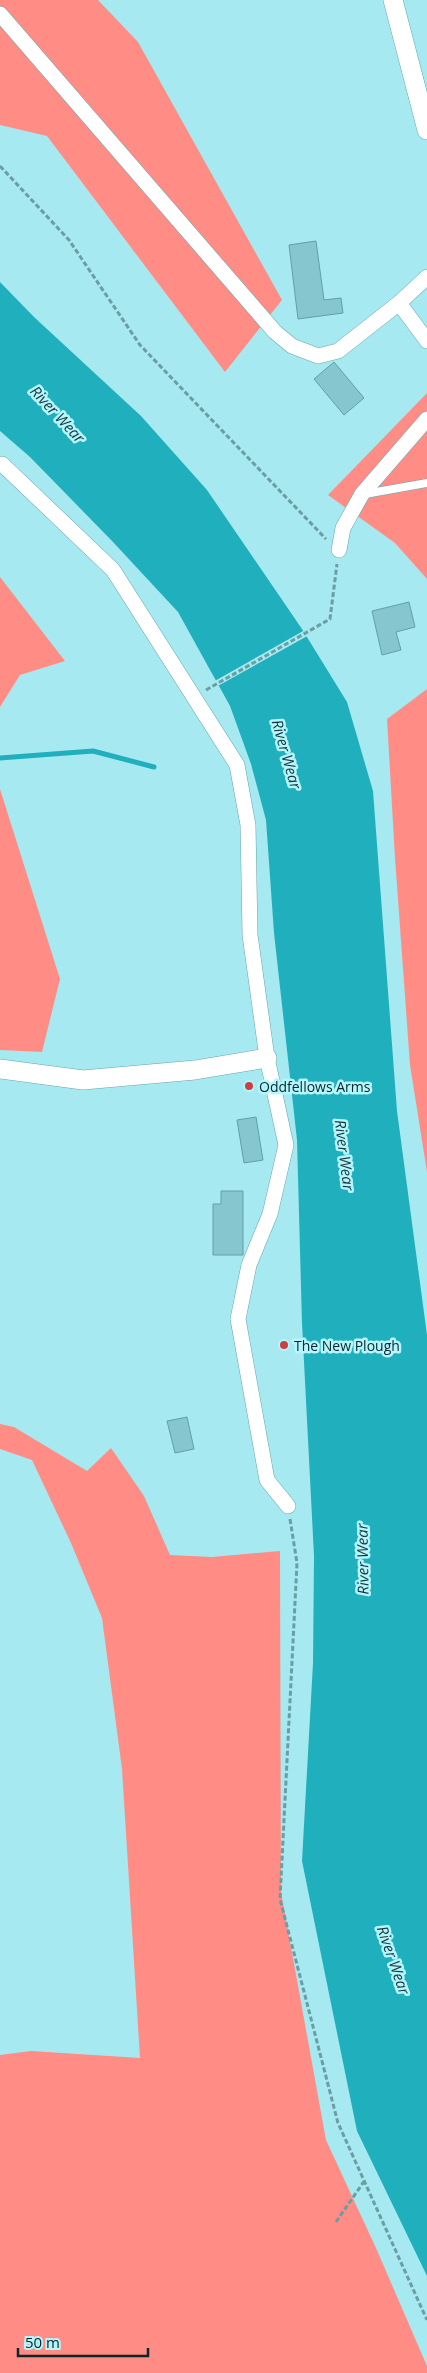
<svg xmlns="http://www.w3.org/2000/svg" width="427" height="2373" font-family="'Open Sans',sans-serif">
	<style>
		.green { fill: #ff8d86 }
		.water { fill: #20afbc }
		.pier { fill: #a7e9f0 }
		.lines { fill: none; stroke-linecap: round; stroke-linejoin: round }
		.stream { stroke: #20afbc; stroke-width: 5 }
		.building { fill: #86c7cf; stroke: #60a1a8 }
		.service-casing { stroke: #66a6ad; stroke-width: 9 }
		.minor-casing { stroke: #66a6ad; stroke-width: 16 }
		.tertiary-casing { stroke: #66a6ad; stroke-width: 20 }
		.path { stroke: #6a9ea3; stroke-width: 3; stroke-dasharray: 5 2.5; stroke-linecap: butt }
		.service { stroke: #fff; stroke-width: 8 }
		.minor { stroke: #fff; stroke-width: 15 }
		.tertiary { stroke: #fff; stroke-width: 19 }
		.poi-dot { fill: #ce3f40; stroke: #b4f6fe; stroke-width: 2 }
		.labels { text-anchor: middle; dominant-baseline: central; stroke-width: 5; stroke-linejoin: round; paint-order: stroke }
		.poi-label { font-size: 14px; fill: #0a2629; stroke: #b4f6fe; text-anchor: start }
		.water-label { font-size: 15px; font-style: italic; fill: #193538; stroke: #b4f6fe }
	</style>
	<rect width="100%" height="100%" fill="#a7e9f0"/>
	<!-- green -->
	<path class="green" d="M0,0h98l40,42 144,258 -57,72 -178,-236 -47,-11z
		M427,393v186l-32,-36 -67,-48z
		M0,577l65,84 -45,14 -20,32z
		M427,689v483l-17,-107 -15,-207 -8,-139z
		M0,789l60,190 -18,73 -42,-2z
		M0,1424l14,3 73,44 24,-23 33,48 26,59 42,2 68,-6 1,341 45,248 50,108 51,118v7h-427v-318l31,-4 109,7 -18,-289 -20,-151 -31,-75 -39,-83 -32,-11z"/>
	<!-- water -->
	<path class="water" d="M0,282l34,35 107,99 66,74 95,139 45,73 26,89 24,320 30,224v941l-70,-145 -55,-270 11,-198 1,-107 -12,-233 -5,-183 -23,-207 -8,-113 -15,-56 -21,-58 -52,-94 -65,-70 -83,-85 -30,-26z"/>
	<!-- pier -->
	<path class="pier" d="M305,630l4,5 -93,52 -3,-5z"/>
	<g class="lines">
		<!-- stream -->
		<path class="stream" d="M0,758l93,-7 61,16"/>
	</g>
	<!-- building -->
	<path class="building" d="M316,241l8,59 17,-2 2,15 -45,6 -9,-74z
		M334,362l30,36 -20,17 -30,-36z
		M409,602l6,25 -19,5 5,18 -19,5 -10,-44z
		M256,1117l7,43 -19,3 -7,-43z
		M221,1191h22v64h-30v-51h8z
		M187,1417l7,32 -19,4 -8,-32z"/>
	<g class="lines">
		<defs>
			<path id="service" d="M365,494l62,-11"/>
			<path id="minor" d="M0,14l275,318 17,14 26,10 20,-5 61,-48 28,-26
				M399,303l28,38
				M2,464l111,106 124,195 11,60 2,110 17,123 19,87 -16,69 -21,51 -11,54 29,161 21,26
				M339,550l4,-22 19,-34 65,-75"/>
			<path id="tertiary" d="M393,0l34,130
				M0,1069l83,11 112,-10 72,-12"/>
		</defs>
		<!-- service casing -->
		<use href="#service" class="service-casing"/>
		<!-- minor casing -->
		<use href="#minor" class="minor-casing"/>
		<!-- tertiary casing -->
		<use href="#tertiary" class="tertiary-casing"/>
		<!-- path -->
		<path class="path" d="M0,166l69,74 71,105 186,194
			M206,690l124,-71 7,-55
			M290,1519l7,44 -17,336 58,224 89,197
			M336,2222l29,-42"/>
		<!-- service -->
		<use href="#service" class="service"/>
		<!-- minor -->
		<use href="#minor" class="minor"/>
		<!-- tertiary -->
		<use href="#tertiary" class="tertiary"/>
	</g>
	<!-- markers -->
	<g class="poi-dot">
		<circle cx="249" cy="1086" r="5"/>
		<circle cx="284" cy="1345" r="5"/>
	</g>
	<g class="labels">
		<!-- poi labels -->
		<g class="poi-label">
			<text x="259" y="1086">Oddfellows Arms</text>
			<text x="294" y="1345">The New Plough</text>
		</g>
		<!-- water labels -->
		<g class="water-label">
			<text transform="translate(58 414) rotate(47)">River Wear</text>
			<text transform="translate(287 754) rotate(74)">River Wear</text>
			<text transform="translate(345 1155) rotate(83)">River Wear</text>
			<text transform="translate(362 1559) rotate(-91)">River Wear</text>
			<text transform="translate(394 1960) rotate(71)">River Wear</text>
		</g>
	</g>
	<!-- scale -->
	<path d="M18 2348v8h130v-8" fill="none" stroke="#0a2629" stroke-width="2.5"/>
	<text x="25" y="2348" font-size="15" fill="#0a2629" stroke="#b4f6fe" stroke-width="4" paint-order="stroke">50 m</text>
</svg>
